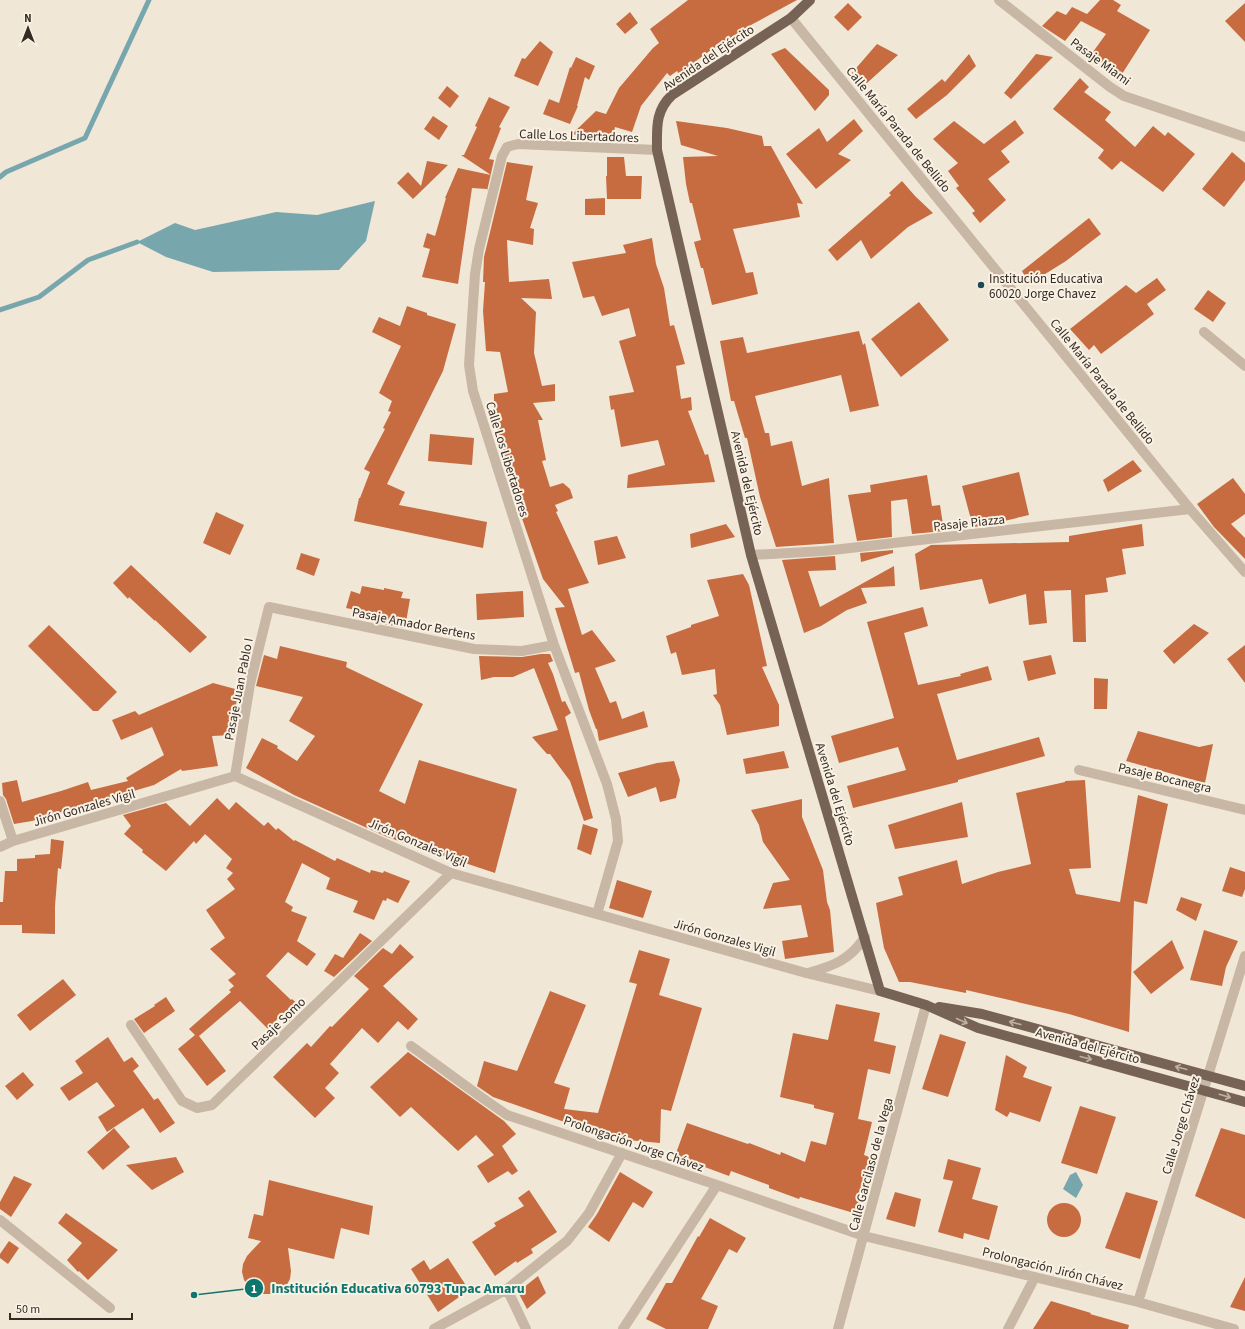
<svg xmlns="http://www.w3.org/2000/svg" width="1245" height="1329" font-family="'Source Sans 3',sans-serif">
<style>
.water{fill:#77a7ad}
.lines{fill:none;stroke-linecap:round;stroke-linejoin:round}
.stream{stroke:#77a7ad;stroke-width:5}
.building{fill:#c66c40}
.minor{stroke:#c8b7a4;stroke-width:10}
.major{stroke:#766356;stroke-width:10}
.oneway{stroke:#beb1a4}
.poi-dot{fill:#1b4c54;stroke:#f9f1e3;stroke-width:1.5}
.labels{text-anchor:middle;stroke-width:4;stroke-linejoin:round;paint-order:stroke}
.street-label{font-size:13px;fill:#342b25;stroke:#f9f1e3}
.poi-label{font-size:13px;fill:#342b25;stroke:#f9f1e3;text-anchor:start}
.leader{fill:none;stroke:#0f766e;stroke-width:1.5}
.callout-dot{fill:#0f766e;stroke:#f9f1e3;stroke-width:1.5}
.mark-label{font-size:12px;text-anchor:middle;font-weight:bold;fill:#fff}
.callout-label{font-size:14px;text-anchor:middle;font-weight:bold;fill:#0f766e;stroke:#f9f1e3;stroke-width:4;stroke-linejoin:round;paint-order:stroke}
</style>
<rect width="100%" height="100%" fill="#f1e7d7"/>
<!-- water -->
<path class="water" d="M375,201l-9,40 -27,29 -126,2 -47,-15 -29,-15 38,-19 20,7 81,-18 41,3z
M1076,1172l7,13 -7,13 -13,-9 7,-14z"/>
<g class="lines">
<!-- stream -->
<path class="stream" d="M0,177l6,-5 79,-34 64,-138
M0,310l39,-13 49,-37 49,-18"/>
</g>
<!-- building -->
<path class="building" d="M688,0h109l-46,25 -40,25 -22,16v1l-10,7 -2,-3 -7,5 -3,-3 -26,33 -9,26 -17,-5 -3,15 -11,-1 -29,-7 24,-23 10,3 13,-26 34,-40 6,-5 -9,-14z
M1100,0h13l8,5 -4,6 33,19 -28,44 -32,-18 16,-22 -25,-13 -16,20 -23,-15 15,-15 9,4 6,-8 15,7z
M848,3l14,14 -14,14 -14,-14z
M1245,3v39l-20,-21z
M630,12l8,11 -13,11 -9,-10z
M540,41l13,11 -15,34 -24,-10 8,-18 3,1z
M877,44l21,11 -31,28 -16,-9z
M785,48l44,42v5l-14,16 -44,-57z
M969,54l7,12 -29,29 -31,24 -9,-10 35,-30 3,3z
M1036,54l17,3 -42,42 -7,-6z
M576,57l19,9 -6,14 -4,-3 -8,29h1l-8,18 -27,-10 6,-15 10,4 11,-36 1,1z
M1080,78l9,9 -5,5 27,20 -6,8 30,27 18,-21 12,10 3,-4 27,22 -32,38 -42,-31 -9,9 -14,-12 6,-8 -51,-41z
M447,86l12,10 -9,12 -12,-10z
M489,97l21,10 -11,20 2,1 -12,31 5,1 -7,31v-2l-15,-1 -14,96 -36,-7 8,-28 -7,-2 4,-14 8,3 11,-38h-1l13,-30 33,7 -30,-20h3l13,-28 -2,-1z
M433,116l15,10 -9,14 -15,-11z
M854,119l9,12 -25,23 13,6 -35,29 -30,-35 33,-26 8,14z
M1015,120l9,13 -23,18 9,11 -22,17 18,21 -26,23 -8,-10 3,-2 -19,-23 3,-2 -11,-15 10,-8 -25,-24 21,-18 30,23z
M676,121l51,7 35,8 2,10h7l32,58 -6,-1 3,14 -67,12 13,44 7,-1 5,22 -46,11 -9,-37h-2l-7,-26 7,-2 -9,-37h-2l-4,-19 -3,-27 35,-1 -37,-11z
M1232,152l13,11v17l-21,27 -22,-18z
M607,157h17l2,19h16l-1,23h-34l-1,-23h1z
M427,161l21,4 -35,34 -16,-16 11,-11 13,14z
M507,162l26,4 -7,34 12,3 -8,25 4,1 -1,16 -26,-5 2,42 40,-3 3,20 -31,-1 15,14 -2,41 8,33 13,-2v17l-22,2 10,17h-5l8,40 -4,1 8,26 13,-4 7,6 3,9 -18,7 3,6 -2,1 33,71 -21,6 14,46 10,-5 24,31 -21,7 15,35 6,-2 6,18 22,-8 4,16 -49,14 -2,-12h-1l-7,-19 -10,-38 -4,1 -20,-65 10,-1 -22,-28 -26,-75 -10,-31 -10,-48 -3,1v-32l14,-2 -8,-40 -14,-1 -3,-40 2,-29h-2l1,-25z
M902,181l13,15 18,17 -25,14 -37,32 -10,-19 -24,21 -9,-11 63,-55 -2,-2z
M605,198v17h-20v-16z
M1089,218l12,16 -35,27 -37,23 -7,-13z
M652,238l4,26 8,24 6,38 4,-1 11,39 -9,2 5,33 10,-2 1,13 -4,1 17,44 3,-1 7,28 -88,6 1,-13 37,-10 -7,-25 -37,7 -7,-38 -3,1 -2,-14 25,-4 -15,-51 17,-5 -7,-28 -27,8 -8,-20 -11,2 -11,-36 54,-9 -3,-8z
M1157,278l9,12 -19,14 7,10 -53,40 -7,-9 -5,5 -19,-21 56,-44 10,8z
M1208,290l18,13 -13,19 -19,-13z
M919,302l30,38 -48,37 -30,-38z
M407,306l20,7v2l29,9 -13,47 -56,113 18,8 -6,13 88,17 -4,26 -129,-27 5,-23h1l10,-26 -6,-3 21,-40 -2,-1 8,-16 -3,-1 4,-10 -13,-8 22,-47 -29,-14 7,-15 21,9z
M859,331l4,14 2,-2 14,63 -29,6 -9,-37 -86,21 10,37h4l2,13 21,-5 10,45 27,-8 5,65 -58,4 -16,-50 -13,-59h-2l-11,-37h-3l-11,-60 23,-4 4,16z
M430,434l44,4 -2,27 -44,-4z
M1133,460l9,11 -34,21 -5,-12z
M1019,472l10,43 -46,11 -10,1 -11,-41z
M927,475l5,31 8,-1 4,26 -32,3 -5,-35 -16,2 1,36 -35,4 -9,-46 23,-3 -1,-7z
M1233,478l12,16v20l-14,10 14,14v21l-31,-32 -17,-23z
M216,512l28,13 -14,30 -27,-12z
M726,524l9,13 -44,11 -1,-14z
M1142,524l2,22 -22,3 4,25 -20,4 2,14 -23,3 1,47h-13l-2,-52 -27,1 3,32 -18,2 -3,-31 -37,10 -7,-25 -62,11 -5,-36 16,-9 138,-3v-6z
M617,536l9,22 -28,7 -4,-24z
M893,550v3l-32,9 -1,-9z
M301,553l19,6 -6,17 -18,-7z
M835,556l1,14 -28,1 12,36 74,-41 1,20 -34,2 6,15 -20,7 -26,16 -17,7 -22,-73z
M131,565l76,72 -17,16 -35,-33v1l-26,-24 -1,2 -15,-16z
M743,574l6,11 18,81 -5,1 17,38v21l-52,9 -7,-30 -7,-10 4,-1 -2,-25 -33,6 -6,-23 -5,2 -5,-18 25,-9v-2l28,-9 -12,-36z
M362,586l22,4v-2l19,4 -2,6 9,1 -5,29 -26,-5 1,-8 -34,-7 5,-17 9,3z
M523,591l1,26 -47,3 -1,-26z
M923,607l5,19 -24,7 14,52 43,-9 -1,-2 28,-8 4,14 -55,14 20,66 82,-23 6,19 -87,24v2l-105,26 -6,-22 59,-16 -8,-23 -59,16 -8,-27 63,-18 -27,-96z
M1194,624l15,9 -35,31 -11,-13z
M49,625l68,67 -19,19h-5l-65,-65z
M1245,645v38l-18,-24z
M280,646l67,16 -1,5 77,37 -44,87 26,13 14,-44 98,29 -22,84 -108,-36 -93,-42 -48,-27 16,-30 16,8 -1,2 20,13 18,-25 -26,-15 14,-24 -47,-11 8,-31 13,4z
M541,654h9l3,7 -5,2 5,11 9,28 3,-1 6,12 -6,4 28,101 -9,3 -14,-40 -20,-27h-3l-15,-17 26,-7 -24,-62 -21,9h-19l-13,3 -2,-24 43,1z
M1051,655l5,19 -28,7 -5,-20z
M1094,678l14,1 -1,30h-13z
M213,683l26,7 -7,34v11l-20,1 6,30 -36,5 -1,-2 -27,16 -122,36 -18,3 -8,-25 -3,-4 -1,-12 15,-3 5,22 39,-11 27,-9 3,8 37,-9 -2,-3 38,-23 -12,-28 -31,13 -9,-20 23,-9 4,4z
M1138,731l61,16 14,-3 -8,39 -79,-22z
M784,751l5,17 -43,6 -3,-15z
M674,761l6,19 -4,18 -16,4 -4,-15 -28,10 -10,-24 39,-10z
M1085,780l6,88 -22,1 7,25 44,8 18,-107 30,9 -21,100 -13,-3 -5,131 -60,-18 -103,-24v3l-56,-11h-11l-15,-34 -8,-45 27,-8 -5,-18 59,-17 5,24 36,-12 33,-8 -15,-71 49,-11v-1z
M217,798l12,12 7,-8 28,24 4,-4 8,8 2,-2 16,13 1,-1 40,21 2,-3 33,15 1,-3 12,3 1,-2 26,10 -12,22 -11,-5 -1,3 -3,-1 -9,20 -21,-8 5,-11 -32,-12 4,-11 -28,-15 -17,39 8,5 -2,4 16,6 -10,24 19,13 -9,12 -19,-14 -22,24 25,24 1,-1 10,9 -14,14 -7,-7 -13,14 -28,-28 -41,35 27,35 -19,15 -29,-37 17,-14 -6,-6 42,-37 -2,-2 5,-4 -6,-6 8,-6 -26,-25 15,-11 -19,-28 29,-21 -8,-10 6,-6 -7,-5 6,-9 -27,-25 -9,10 -2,-3 -28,30 -24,-19 1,-2 -19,-16 7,-8 -8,-11 43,-12 24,23z
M802,799v18l21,53 4,32 3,8 4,42 -49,7 -3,-18 26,-4 -7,-32 -38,4 10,-26 17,-3 -27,-38 -4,-17 -8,-15z
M962,802l6,35 -73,12 -7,-24z
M583,824l15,5 -7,26 -14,-6z
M51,839l13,2 -3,28 -3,-1 -3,38v28l-33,-1v-8h-22v-23h3l2,-31h12v-12l18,-1v-3l15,-1z
M1230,867l15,5v17l-3,8 -20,-6z
M617,880l35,11 -9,27 -34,-10z
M1181,897l21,7 -6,17 -20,-11z
M1204,930l34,11 -12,26 -4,19 -32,-6z
M360,933l12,8 -38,36 -10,-6 11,-17 8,4z
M1172,940l12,28 -33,26 -18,-22z
M400,944l14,13 -31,29 35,33 -10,11 -10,-9 -20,22 -16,-15 -32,36 9,9 -14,15 10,10 -20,20 -42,-41 34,-34 4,4 19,-21 2,1 37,-38 -15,-13 29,-28 9,6z
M639,950l31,9 -11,36 43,13 -31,103 -10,-2 -1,34 -32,-3 -52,-14 -83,-29 -16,-11 7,-25 33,10 33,-80 36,14 -32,78 16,5 -6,21 34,4 39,-129 -8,-2z
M63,979l13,16 -46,36 -13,-16z
M166,997l9,14 -31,22 -10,-14 21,-13 -1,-1z
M836,1004l44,9 -6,28 22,5 -6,28 -22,-5 -10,50 14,3 -8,33 10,4 -17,55 -57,-17 -1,2 -30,-11v-3l-38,-14 -2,5 -54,-20 12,-33 61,21 1,-1 31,12 1,-3 24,10 6,-21 15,4 8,-32 -20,-5v-3l-34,-8 13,-64 35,7z
M940,1034l26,8 -18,55 -26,-8z
M108,1037l16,25 8,-5 7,9 -6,5 21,29 4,-2 17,25 -15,10 -17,-25 -36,24 -9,-15 17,-11 -18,-24 -28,19 -9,-13 23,-15 -8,-12z
M408,1052l96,69 12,13 -14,12 16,25 -6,4 -4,-4 -20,12 -11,-17 17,-11 -18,-20 -18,16 -47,-44 -11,10 -30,-30z
M1006,1055l21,12 -4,10 29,10 -12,35 -30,-10 -3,5 -12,-7z
M23,1072l11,13 -17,15 -12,-14z
M1080,1106l36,11 -19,57 -36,-11z
M114,1128l16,19 -27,23 -16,-18z
M1221,1128l24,7v84l-50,-23z
M176,1157l8,15 -32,18 -26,-25z
M948,1159l33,9 -9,31 26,7 -9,34 -25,-7 -1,6 -25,-7 15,-51 -10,-2z
M620,1172l33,20 -10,16 -10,-6 -24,40 -21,-15 9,-13z
M14,1176l18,8 -21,33 -11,-8v-7z
M269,1180l104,26 -4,29 -28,-7 -7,31 -46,-11 3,23 -1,8 -4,7 -7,5 -7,3h-9l-8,-2 -6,-5 -5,-7 -2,-8 1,-8 4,-8 14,-15 -13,-3 6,-24 9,2z
M529,1190l28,42 -26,17 2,4 -16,10 -1,-2 -21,15 -23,-34 24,-16 -2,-3 30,-17 -6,-8z
M895,1192l26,7 -6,28 -29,-8z
M1126,1192l32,9 -18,58 -35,-11z
M1047 1220a17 17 0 1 1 34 0a17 17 0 1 1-34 0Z
M66,1213l52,37 -30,30 -9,-9 -1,1 -11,-12 15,-17 -24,-20z
M710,1218l36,20 -9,15 -8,-4 -28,50 17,7 -10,23h-42l-20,-10 20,-36h6l26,-47 1,1z
M9,1241l10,7 -11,16 -8,-6v-4z
M448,1258l21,32 -31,22 -27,-43 13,-9 6,10z
M538,1276l8,17 -19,16 -9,-17z
M1245,1277v34l-15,-4z
M1051,1301l40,12 -1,1 39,11 -1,4h-95z"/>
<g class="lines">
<!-- minor -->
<path class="minor" d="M999,0l111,87 14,9 121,41
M791,18l399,491 55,63
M1204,332l41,34
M751,555l73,-4 366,-42
M1079,770l166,40
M235,776l15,-92 19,-77 205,42 48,2 32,-6
M0,801l13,40
M0,847l13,-6 222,-65 216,97 355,100 74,18
M597,914l21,-73 -2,-22 -9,-35 -53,-139 -81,-254 -4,-26 6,-91 4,-25 23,-93 5,-9 11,-3 139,6
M808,973c25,-7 42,-13 57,-36
M131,1025l51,76 15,7 15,-3 239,-232
M411,1046l70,51 26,18 210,70 147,51 274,66 96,27
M0,1220l110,88
M507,1289l19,40
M1138,1302l107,-346
M434,1329l73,-40 60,-48 22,-28 33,-60
M623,1329l94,-144
M838,1329l88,-324
M1008,1329l27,-52"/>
<!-- major -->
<path class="major" d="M810,0l-19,18 -119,77c-17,16 -15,33 -15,55l94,405 129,436 46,14 52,23 267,74
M939,1007l43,7 263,72"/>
</g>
<!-- one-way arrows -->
<defs><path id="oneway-shaft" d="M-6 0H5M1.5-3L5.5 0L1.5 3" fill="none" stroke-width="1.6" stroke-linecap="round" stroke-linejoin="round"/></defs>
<g class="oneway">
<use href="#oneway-shaft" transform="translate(962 1021) rotate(24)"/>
<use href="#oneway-shaft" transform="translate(1015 1023) rotate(-165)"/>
<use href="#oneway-shaft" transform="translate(1086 1058) rotate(15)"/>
<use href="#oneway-shaft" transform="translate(1181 1068) rotate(-165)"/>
<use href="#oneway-shaft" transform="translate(1225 1096) rotate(16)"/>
</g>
<!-- markers -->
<circle class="poi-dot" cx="981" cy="285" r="4"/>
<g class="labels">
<!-- street labels -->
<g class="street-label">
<text transform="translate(708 57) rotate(-34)" y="5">Avenida del Ejército</text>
<text transform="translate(1101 61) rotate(36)" y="5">Pasaje Miami</text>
<text transform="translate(899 129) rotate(51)" y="5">Calle María Parada de Bellido</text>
<text transform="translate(579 135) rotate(2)" y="5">Calle Los Libertadores</text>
<text transform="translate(1103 381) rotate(51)" y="5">Calle María Parada de Bellido</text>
<text transform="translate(508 459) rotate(73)" y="5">Calle Los Libertadores</text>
<text transform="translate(748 483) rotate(77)" y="5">Avenida del Ejército</text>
<text transform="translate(969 522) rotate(-6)" y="5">Pasaje Piazza</text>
<text transform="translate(414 623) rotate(11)" y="5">Pasaje Amador Bertens</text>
<text transform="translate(238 689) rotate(-79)" y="5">Pasaje Juan Pablo I</text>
<text transform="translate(1165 777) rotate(13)" y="5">Pasaje Bocanegra</text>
<text transform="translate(836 794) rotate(73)" y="5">Avenida del Ejército</text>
<text transform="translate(84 807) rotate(-16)" y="5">Jirón Gonzales Vigil</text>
<text transform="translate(418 842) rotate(23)" y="5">Jirón Gonzales Vigil</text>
<text transform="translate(725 937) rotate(16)" y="5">Jirón Gonzales Vigil</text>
<text transform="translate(278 1023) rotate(-44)" y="5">Pasaje Somo</text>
<text transform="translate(1088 1045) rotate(15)" y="5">Avenida del Ejército</text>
<text transform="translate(1180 1125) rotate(-73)" y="5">Calle Jorge Chávez</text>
<text transform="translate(634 1143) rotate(19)" y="5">Prolongación Jorge Chávez</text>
<text transform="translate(870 1164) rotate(-75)" y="5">Calle Garcilaso de la Vega</text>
<text transform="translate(1053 1268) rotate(14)" y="5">Prolongación Jirón Chávez</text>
</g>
<!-- poi labels -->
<g class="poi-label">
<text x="989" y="283">Institución Educativa<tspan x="989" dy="15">60020 Jorge Chavez</tspan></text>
</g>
</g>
<!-- callouts -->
<path class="leader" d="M194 1295L254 1288"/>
<g class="callout-dot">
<circle cx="194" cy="1295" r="4"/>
<circle cx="254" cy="1288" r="10"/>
</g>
<g class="mark-label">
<text x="254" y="1293">1</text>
</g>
<g class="callout-label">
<text x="398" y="1293">Institución Educativa 60793 Tupac Amaru</text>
</g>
<!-- north arrow -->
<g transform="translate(28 28)" stroke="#f9f1e3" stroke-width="3" paint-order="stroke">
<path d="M0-3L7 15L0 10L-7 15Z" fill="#342b25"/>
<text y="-6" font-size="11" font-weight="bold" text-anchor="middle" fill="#342b25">N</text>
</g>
<!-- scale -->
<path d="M10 1313v6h122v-6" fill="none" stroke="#342b25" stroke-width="2"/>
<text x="16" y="1313" font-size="12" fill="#342b25" stroke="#f9f1e3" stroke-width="3" paint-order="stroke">50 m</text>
</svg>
